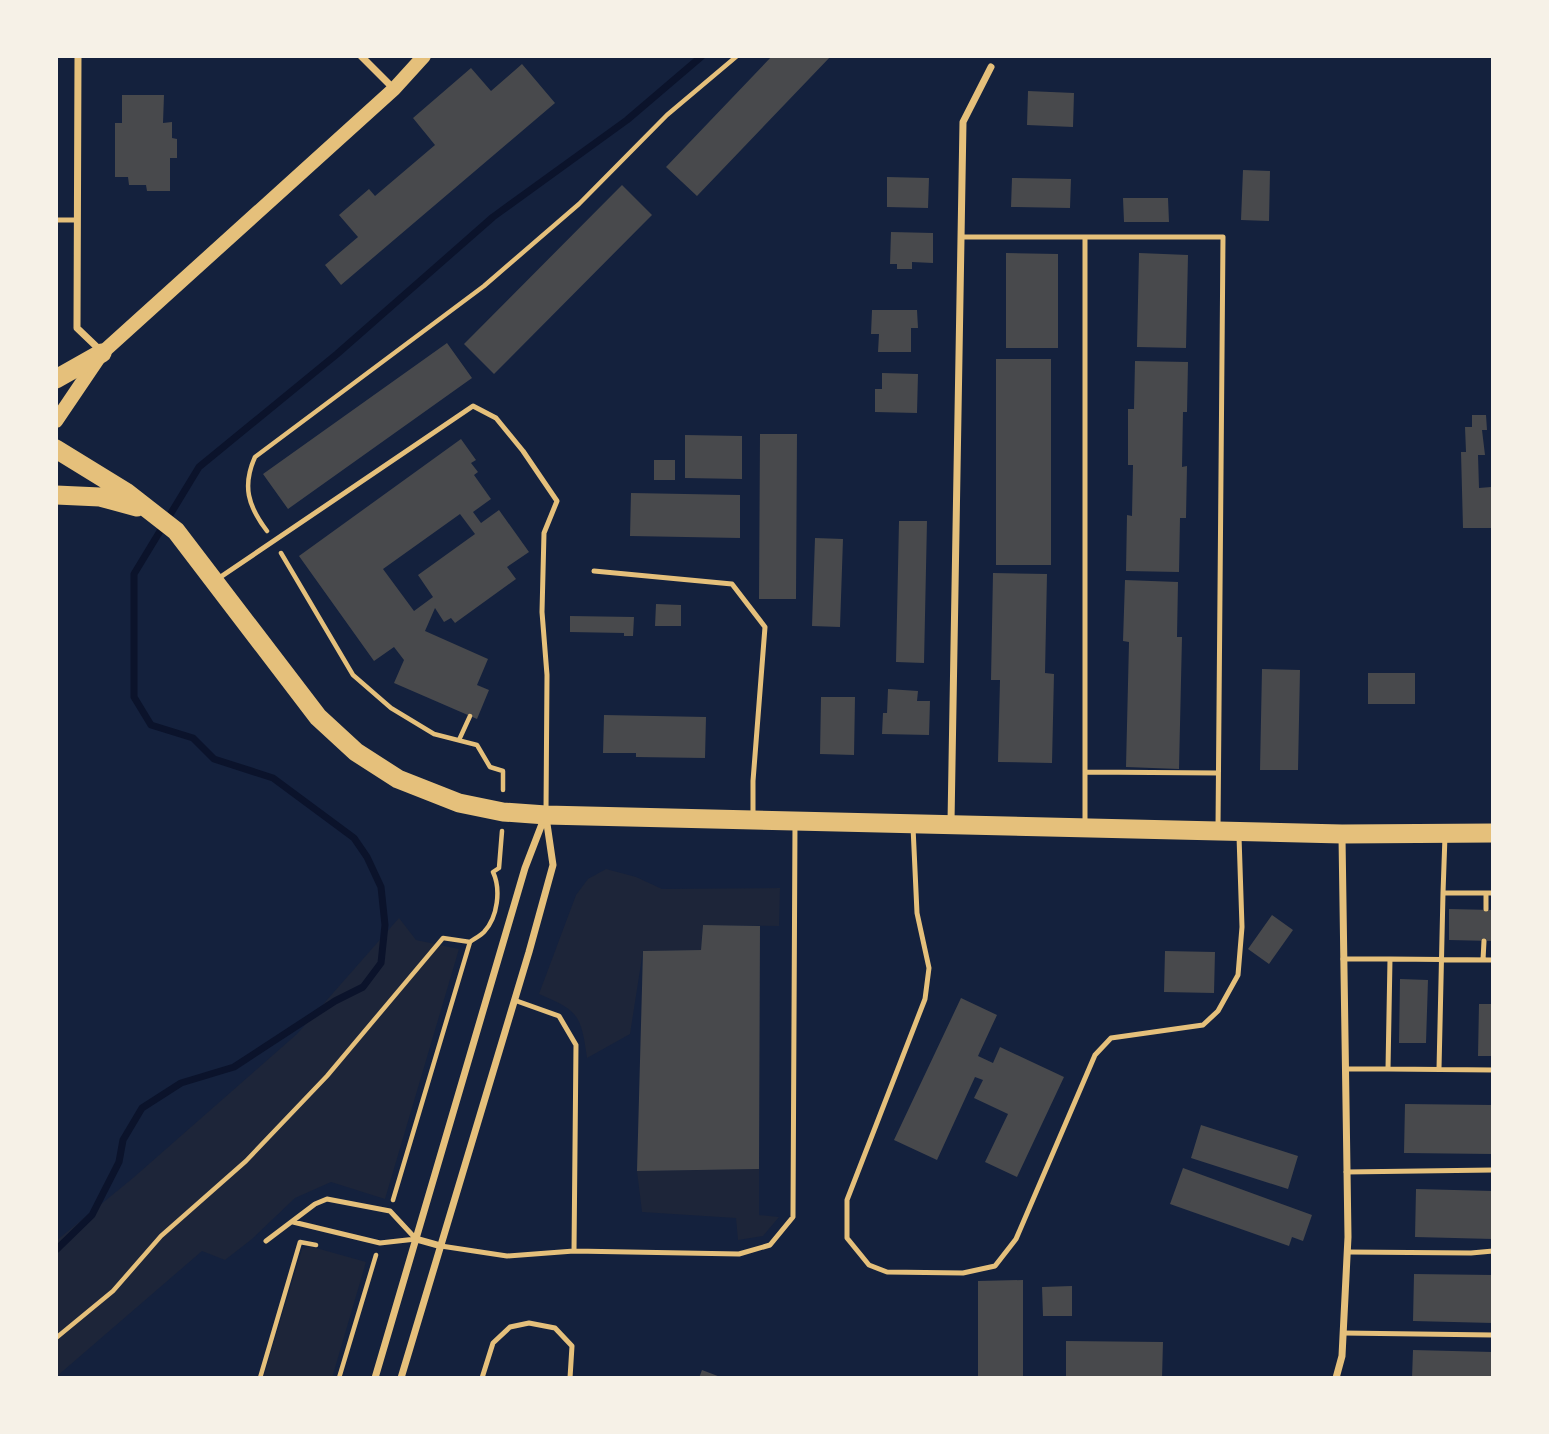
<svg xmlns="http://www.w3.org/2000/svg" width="1549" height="1434" font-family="'Open Sans',sans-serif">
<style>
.green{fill:#1d2539}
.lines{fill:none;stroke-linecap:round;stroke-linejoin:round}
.stream{stroke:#0b132b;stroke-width:7}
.building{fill:#48494c;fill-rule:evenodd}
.path{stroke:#e5c07b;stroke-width:4.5}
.service{stroke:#e5c07b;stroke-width:5}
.minor{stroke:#e5c07b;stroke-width:7}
.secondary{stroke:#e5c07b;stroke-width:14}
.trunk{stroke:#e5c07b;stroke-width:19}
</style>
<rect width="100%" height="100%" fill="#14213d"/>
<!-- green -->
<path class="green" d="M606,869l30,8 26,12 118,-1 -1,38 -76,-1 -2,25 -58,1 -13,83 -43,24c-6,-43 -8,-47 -48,-64l37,-99 12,-16z
M399,918l17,22 43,9 -74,250 -54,-17 -36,16 -43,41 -27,21 -23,-9 -146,126v-136l77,-63 164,-144z
M759,1169v46l20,2 -16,19 -25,4 -2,-22 -94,-6 -5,-41z
M309,1246l57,16 -34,116h-69l39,-129z"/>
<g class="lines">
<!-- stream -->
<path class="stream" d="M56,1250l36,-35 27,-53 4,-22 19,-32 39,-25 53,-16 101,-66 28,-14 18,-24 4,-38 -4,-38 -14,-30 -13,-19 -81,-60 -59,-19 -21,-21 -42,-13 -17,-28v-123l65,-107 138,-113 156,-137 134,-97 75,-64"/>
</g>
<!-- building -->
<path class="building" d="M772,56h59l-134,140 -31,-29z
M522,64l33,39 -214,182 -16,-20 33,-28 -19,-22 30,-26 6,7 60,-51 -22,-27 58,-50 20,23z
M1028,91l46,2 -1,34 -46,-2z
M122,95h42l-1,28 9,-1v16l5,1v19h-7v33h-23l-1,-6h-17l-1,-8h-13v-54h7z
M1243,170l27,1 -1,50 -28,-1z
M887,177l42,1 -1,30 -41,-1z
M1012,178l59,1 -1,29 -59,-1z
M622,185l30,30 -158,159 -30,-30z
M1123,198h45l1,24h-45z
M891,232l42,1v30l-21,-1v7h-15v-5h-7z
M1006,253l52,1v94h-52z
M1139,253l49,2 -2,93 -49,-1z
M872,310h45l1,18h-7v24h-33l1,-18h-8z
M447,343l25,35 -184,131 -25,-35z
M996,359h55v206h-55z
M1135,361l53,1 -1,50h-4l-1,55 5,-1 -1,52h-6l-1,54 -53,-1 1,-56 5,1 1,-51h-5v-56h6z
M882,373l36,1 -1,39 -42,-1v-23h7z
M1472,415h14l1,15h-5l3,25h-7l1,33 12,-1v41h-28l-2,-76h5l-1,-25h7z
M760,434h37l-1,165h-37z
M685,435l57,1v43l-57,-1z
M461,439l15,21 -5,3 7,9 -4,3 17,24 -18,13 8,11 18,-13 30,42 -22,15 9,12 -61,44 -4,-5 -7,4 -9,-14 -10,23 63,28 -11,26 12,5 -12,29 -83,-36 10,-23 -10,-13 -20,14 -75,-105zM460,514l15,20 -57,41 15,22 -19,14 -31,-42z
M654,460h21v20h-21z
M631,493l109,2v43l-110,-2z
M899,521h28l-3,142 -28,-1z
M815,538l28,1 -3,88 -28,-1z
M993,573l54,1 -2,99 9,1 -2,89 -54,-1 2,-82h-9z
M1125,580l53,2 -1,55h5l-3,132 -53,-2 3,-125 -6,-1z
M656,604l25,1v21h-26z
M570,616l64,1 -1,19h-9v-3l-54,-1z
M1262,669l38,1 -2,100h-38z
M1368,673h47v31h-47z
M888,689l30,2 -1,10h13l-1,34 -47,-1 1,-21h4z
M821,697h34l-1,58 -34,-1z
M604,715l102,2 -1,41 -69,-1v-4h-33z
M1449,909l44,1v31l-44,-1z
M1272,915l21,15 -24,34 -21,-15z
M703,925l57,1 -1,243 -122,2 6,-220 58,-1z
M1165,951l50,1 -1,41 -50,-1z
M1400,979l28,1 -2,63h-27z
M961,998l36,17 -19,41 15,7 7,-16 64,30 -47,100 -32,-15 23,-48 -34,-16 9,-18 -8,-3 -38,83 -43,-20z
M1479,1004h14v52h-15z
M1405,1104l88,1v49l-89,-1z
M1201,1125l97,31 -10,33 -97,-31z
M1183,1168l129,47 -9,26 -11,-4 -3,9 -119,-42z
M1416,1189l77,2v48l-78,-2z
M1414,1274l79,1v48l-80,-2z
M1023,1280v98h-45v-97z
M1072,1286v30h-29l-1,-29z
M1066,1341l97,1 -1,36h-96z
M1413,1350l80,2v26h-81z
M702,1370l21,8h-24z"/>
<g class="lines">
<!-- path -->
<path class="path" d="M267,531c-19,-25 -25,-45 -12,-74l229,-171 95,-82 88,-89 70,-59
M281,553l72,122 38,33 43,26 43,11 13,22 13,4v19
M459,740l11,-24
M393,1200l77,-258
M56,1338l57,-47 48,-55 85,-75 81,-85 116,-138 27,4c4,-3 10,-6 14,-10 14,-15 17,-43 9,-60l6,-4 3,-37
M260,1378l40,-136 16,3
M339,1378l37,-123"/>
<!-- service -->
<path class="service" d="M56,220h21
M961,237h262l-5,591
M594,571l138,13 33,43 -12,154v36
M219,578l254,-172 23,12 27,33 34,50 -13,32 -2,79 5,63 -1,137
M1085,772l133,1
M1085,825v-587
M913,827l4,86 12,55 -4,31 -78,201v38l22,27 18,7 76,1 32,-7 21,-27 79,-184 16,-17 92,-13 15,-14 20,-36 4,-48 -3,-91
M1443,893l2,-57
M1486,909v-16
M1343,959h47l-2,110h-43
M1390,959l103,1
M1483,960l1,-19
M514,1000l45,16 17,29 -2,206 165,3 31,-9 23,-28 2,-393
M1388,1069l105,1
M1439,1069l4,-176h50
M1346,1172l147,-2
M293,1222l87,21 36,-4
M266,1241l49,-37 12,-5 63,12 26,28
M441,1246l66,10 67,-5
M1348,1252l123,1 22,-2
M1343,1333l150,2
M482,1378l11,-35 17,-16 19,-4 26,5 17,18 -2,32"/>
<!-- minor -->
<path class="minor" d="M78,56l-1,272 23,22
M361,56l33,33
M951,822l12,-700 28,-55
M416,1239l25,7
M375,1378l150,-510 20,-52
M401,1378l128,-426 24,-87 -7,-48
M1336,1378l6,-22 6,-119 -6,-400"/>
<!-- secondary -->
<path class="secondary" d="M56,421l46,-68 292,-264 30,-33"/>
<!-- trunk -->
<path class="trunk" d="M56,379l46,-26
M56,449l70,43 50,39 142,186 38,35 42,27 61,24 44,9 43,3 796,19 151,-1
M56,495l44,2 37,10"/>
</g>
<!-- border -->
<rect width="1549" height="1434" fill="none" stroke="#f6f1e7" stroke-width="116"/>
</svg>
